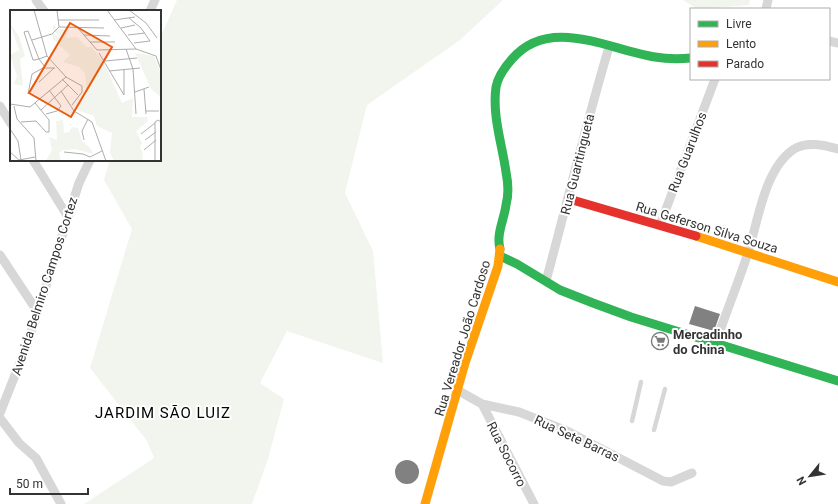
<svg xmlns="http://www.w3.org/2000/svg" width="838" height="504" font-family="Roboto,sans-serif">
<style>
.green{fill:#f1f5ed}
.building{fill:#818181}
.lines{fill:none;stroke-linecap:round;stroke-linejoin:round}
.lane{stroke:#d7d7d7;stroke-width:4.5}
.street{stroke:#d7d7d7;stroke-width:9}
.fast{stroke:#30b455;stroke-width:9}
.slow{stroke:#ff9f0a;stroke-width:9}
.jam{stroke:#e5322d;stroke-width:9}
.labels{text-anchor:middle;stroke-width:4;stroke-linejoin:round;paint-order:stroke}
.street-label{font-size:13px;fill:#333;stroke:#fff}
.poi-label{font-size:13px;font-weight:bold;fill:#333;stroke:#fff;text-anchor:start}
.quarter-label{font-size:15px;letter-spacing:1px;fill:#000;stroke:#fff}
.inset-road{fill:none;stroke:#adadad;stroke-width:1}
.view{fill:#e8590c;fill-opacity:0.15;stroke:#e8590c;stroke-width:2}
.inset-edge{fill:none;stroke:#333;stroke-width:2}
</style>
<rect width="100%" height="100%" fill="#fff"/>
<!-- green -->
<path class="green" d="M177,0h326l-43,40 -93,65 -22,88 28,58 10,112 -96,-32 -27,52 24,16 -16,60 -16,45h-168l70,-46 -7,-17 -57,-73 42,-139 -28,-49 6,-20h50v-122z
M683,0h67l-1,5 -52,4z"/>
<!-- building -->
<path class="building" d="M695,306l25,8 -6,17 -25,-7z
M395 472a12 12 0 1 1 24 0a12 12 0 1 1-24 0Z"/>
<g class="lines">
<!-- lane -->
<path class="lane" d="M632,421l9,-39
M654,430l11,-41"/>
<!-- street -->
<path class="street" d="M36,0l8,11
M766,9l2,-9
M150,11l5,-11
M829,41l9,2
M0,106l11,18
M33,160l35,57
M660,225l55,-146
M0,255l37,56
M546,281c21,-78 40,-157 63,-234
M716,342c10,-29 22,-59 32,-89 10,-31 16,-84 46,-104 13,-8 30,-4 44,0
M459,391l23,13 37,8 48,19 96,50 8,1 21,-9
M482,404l52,100
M0,413l27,-68 52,-162 11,-23
M0,418l19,25 17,15 25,46"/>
<!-- fast -->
<path class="fast" d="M500,249c-4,-15 4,-29 6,-44 3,-11 2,-23 0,-33 -4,-28 -14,-57 -10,-85 2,-11 9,-20 16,-28 38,-44 97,-9 143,-2 12,2 24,2 36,1
M500,256l17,8 43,26 33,13 38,14 207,64"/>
<!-- slow -->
<path class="slow" d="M696,236l142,46
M425,504l40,-141 33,-97 2,-17"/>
<!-- jam -->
<path class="jam" d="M569,199l127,37"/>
</g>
<!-- icons -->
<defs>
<g id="supermarket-ring" transform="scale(0.9)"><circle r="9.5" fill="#fff" stroke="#7a7a7a" stroke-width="1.5"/><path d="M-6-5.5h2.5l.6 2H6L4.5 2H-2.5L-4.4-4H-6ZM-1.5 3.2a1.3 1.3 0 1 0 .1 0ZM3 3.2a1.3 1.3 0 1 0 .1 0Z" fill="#7a7a7a"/></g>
</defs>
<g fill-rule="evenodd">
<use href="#supermarket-ring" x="660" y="341"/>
</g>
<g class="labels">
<!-- street labels -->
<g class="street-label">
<text transform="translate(687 152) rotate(-69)" y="5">Rua Guarulhos</text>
<text transform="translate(577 164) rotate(-76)" y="5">Rua Guaritingueta</text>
<text transform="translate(707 227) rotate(17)" y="5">Rua Geferson Silva Souza</text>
<text transform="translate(44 286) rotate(-72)" y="5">Avenida Belmiro Campos Cortez</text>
<text transform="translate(462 338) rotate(-73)" y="5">Rua Vereador João Cardoso</text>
<text transform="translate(577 438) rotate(25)" y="5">Rua Sete Barras</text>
<text transform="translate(507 454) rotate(63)" y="5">Rua Socorro</text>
</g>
<!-- poi labels -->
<g class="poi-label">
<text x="673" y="339">Mercadinho<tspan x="673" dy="15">do China</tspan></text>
</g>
<!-- quarter labels -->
<g class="quarter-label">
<text x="163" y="418">JARDIM SÃO LUIZ</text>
</g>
</g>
<!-- overview -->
<g transform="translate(10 10)">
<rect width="151" height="151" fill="#fff"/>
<path d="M0,14l9,12 6,20 -5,3 3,27 -9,-2 3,-8 -7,-21 9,-5zM43,14l4,5h9v9l11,-1 9,10h6l12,16 18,40 11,-5 -1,19h15l1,4 -12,10 6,12 -2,4 3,7 -1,7h-28l-4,-9 2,-19 -15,-7 -3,-10 -19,-7 12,-14 -2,-22 -6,-6 -16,-5 7,-7 -17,-16 -1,-7 9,6 -8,-8zM125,43l19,3 7,18v23l-10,-8zM53,110l1,13 5,-1 3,-5 6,1 4,13 9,8 2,5 -18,-5 -12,1 -4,3 2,8h-15l6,-11 -3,-13 8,3 -1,-19z" fill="#f1f5ed"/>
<path class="inset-road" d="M24,0l13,46 19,21 16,9v6l-10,13M47,0l2,17 45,1M97,0l29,39 20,7 5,14M119,0l17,13 11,15M119,8l12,10 9,13 -16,2M48,10h41M104,10l21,-3M67,17l20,23 39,-1M111,18l14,-3M74,25l26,1M118,25l17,-2M22,30l20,-6 7,-7M80,32h25M116,39l7,20 3,45M89,43l25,42M95,51l32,-3M35,57l-6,-8 -11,-28 -4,1 9,28h2l3,-1h1l8,-3M99,61l31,-3M52,69l16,16M29,72l15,-14M134,79l2,25M51,81l13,20 18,11 14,39M125,82l14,-5M18,84l4,-20 11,-6h12M114,85v-26M0,94l20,3 36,-30M4,96l3,13 17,19 2,23M31,100l27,-25M136,101h13M36,104l11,-3 4,-5 -12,-16M11,112l15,-1 10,11h3v-12l-14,-17M0,119l8,12 3,19M131,124l14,-11M74,130l-2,-9 6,-12M135,130l11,-8M134,140l12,-10M0,142l9,8 16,-3M54,142l19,2 7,3 12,-6M145,151v-39l3,-2 3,2"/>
<path class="view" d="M60,13l42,24 -41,70 -42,-24z"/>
<rect width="151" height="151" class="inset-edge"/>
</g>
<!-- legend -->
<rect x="690" y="8" width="140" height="72" fill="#ffffff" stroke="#adadad"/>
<rect x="698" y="21" width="20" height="6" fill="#30b455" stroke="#adadad"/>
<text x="726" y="28" font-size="12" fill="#333333">Livre</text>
<rect x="698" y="41" width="20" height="6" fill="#ff9f0a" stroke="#adadad"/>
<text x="726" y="48" font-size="12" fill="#333333">Lento</text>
<rect x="698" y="61" width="20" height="6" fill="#e5322d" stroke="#adadad"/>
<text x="726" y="68" font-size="12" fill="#333333">Parado</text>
<!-- north arrow -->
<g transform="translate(810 476) rotate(240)" stroke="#ffffff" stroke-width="3" paint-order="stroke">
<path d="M0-3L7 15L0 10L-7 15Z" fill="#333333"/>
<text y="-6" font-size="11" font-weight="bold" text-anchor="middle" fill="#333333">N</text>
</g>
<!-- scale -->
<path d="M10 488v6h78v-6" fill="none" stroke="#333333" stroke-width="2"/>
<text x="16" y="488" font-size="12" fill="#333333" stroke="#ffffff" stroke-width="3" paint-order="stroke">50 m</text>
</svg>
